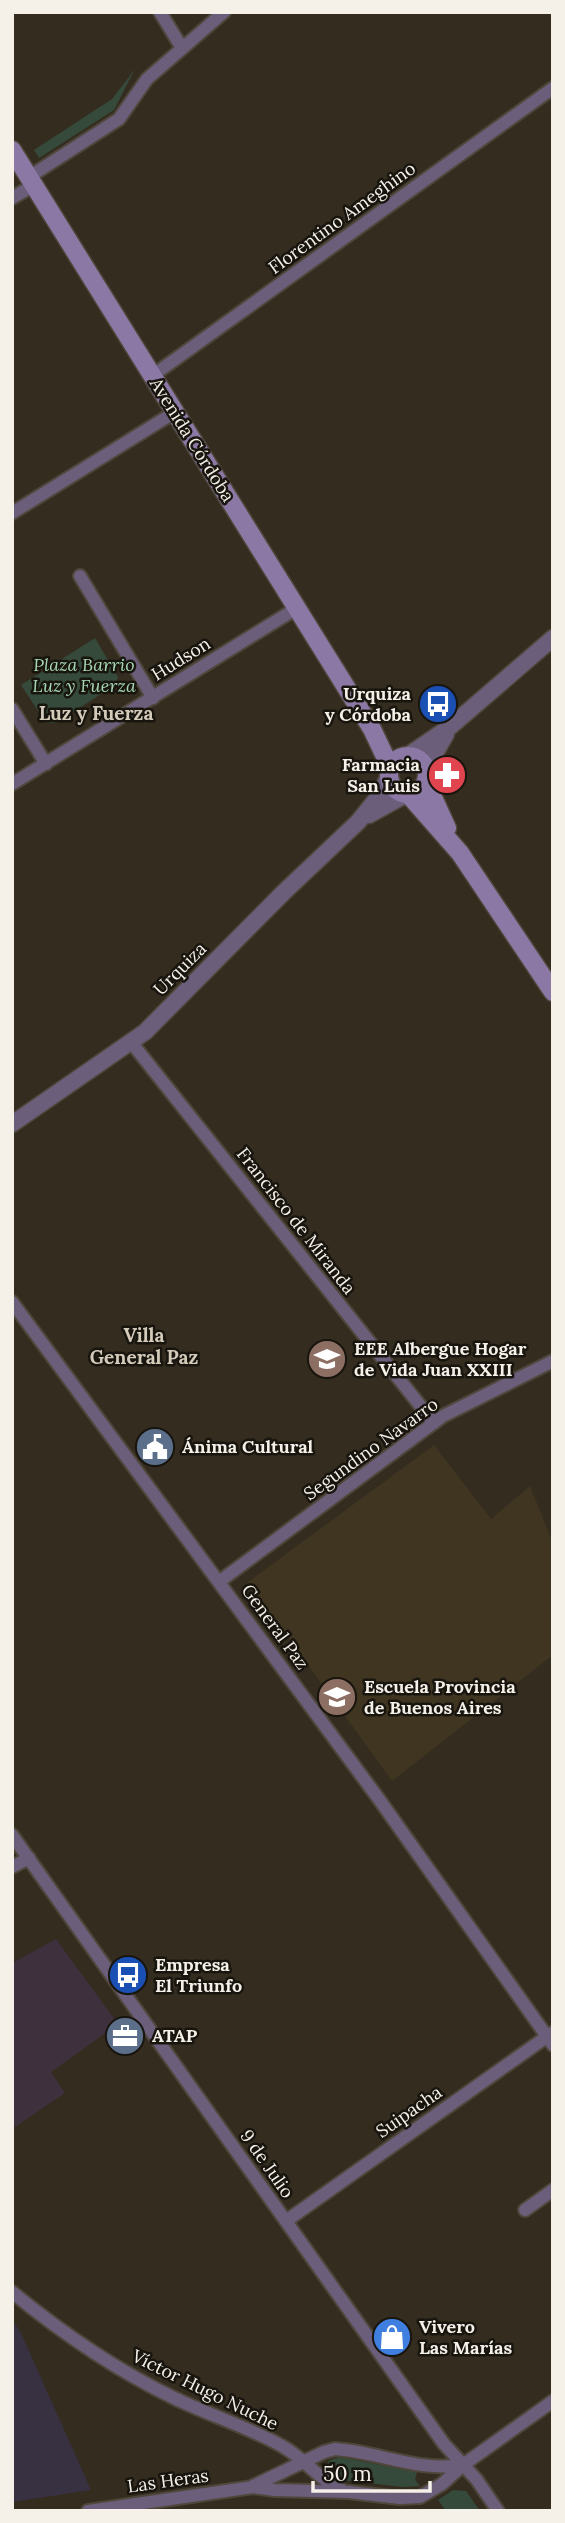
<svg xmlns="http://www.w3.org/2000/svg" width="565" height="2523" font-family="Lora,serif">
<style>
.commercial{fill:#383142}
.industrial{fill:#3e303d}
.built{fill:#3f3521}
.green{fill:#354a3a}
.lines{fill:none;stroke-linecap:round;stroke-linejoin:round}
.minor-casing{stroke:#4f473b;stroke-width:16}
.tertiary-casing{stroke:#4f473b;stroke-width:19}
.secondary-casing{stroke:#4f473b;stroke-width:21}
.minor{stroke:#6a5e7a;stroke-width:12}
.tertiary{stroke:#6a5e7a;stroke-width:16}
.secondary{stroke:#8c78a5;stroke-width:18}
.labels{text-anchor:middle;stroke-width:5;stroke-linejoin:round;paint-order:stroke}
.street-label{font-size:18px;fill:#f5f0e8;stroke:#18150f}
.park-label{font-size:18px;font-style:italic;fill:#a6d7b2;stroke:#18150f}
.poi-label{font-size:18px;font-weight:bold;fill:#f5f0e8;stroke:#18150f;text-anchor:start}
.neighbourhood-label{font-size:19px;font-weight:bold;fill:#d4cbbb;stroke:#18150f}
</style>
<rect width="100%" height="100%" fill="#342c1f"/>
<!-- commercial -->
<path class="commercial" d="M12,2320l8,11 71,159 -79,12z"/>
<!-- industrial -->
<path class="industrial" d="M56,1939l62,85 -67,48 14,21 -53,36v-166z"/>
<!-- built -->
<path class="built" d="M434,1445l57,74 39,-33 23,57v112l-161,126 -144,-199z"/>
<!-- green -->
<path class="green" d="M135,69l-21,41 -75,48 -5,-8 78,-51z
M95,638l23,39 -3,8 -59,38h-10l-25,-38z
M340,2457l77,15 -2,8 5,6 -17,1 -62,-7 -9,-5 -6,-10 4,-5z
M453,2490l13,1 14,20h-34l-8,-11z"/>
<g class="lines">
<!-- minor casing -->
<g class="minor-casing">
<path id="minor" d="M160,12l22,36
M29,177l90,-58 28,-40 77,-67
M12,198l22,-13
M152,376l401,-288
M12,513l163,-101
M80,576l73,122
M12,709l34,55
M12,784l285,-176
M131,1042l303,381
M12,1302l369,500 172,243
M220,1581l223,-165 110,-55
M12,1835l432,609 33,36 21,31
M12,1867l17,-9
M525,2210l28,-20
M286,2221l266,-188
M12,2292c50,41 104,78 162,106 35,17 74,29 108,48 22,12 37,34 60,44
M253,2486l71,-34 11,-3c45,3 81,23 128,16
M88,2511l165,-24 22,3 74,2 51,6 20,-1 22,-13 21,-19 90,-64"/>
</g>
<!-- tertiary casing -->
<g class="tertiary-casing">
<path id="tertiary" d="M407,756l44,-30 102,-88
M426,769l20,-35
M369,815l36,-20
M12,1124l133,-92 139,-140 74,-70 21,-26 9,-18"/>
</g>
<!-- secondary casing -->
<g class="secondary-casing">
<path id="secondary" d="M12,150l360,579 18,38
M389 775a19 19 0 1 1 38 0a19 19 0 1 1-38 0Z
M426,782l21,46
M409,795l51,58 93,139"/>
</g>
<!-- minor -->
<use href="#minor" class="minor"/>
<!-- tertiary -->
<use href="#tertiary" class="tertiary"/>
<!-- secondary -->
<use href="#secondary" class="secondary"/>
</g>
<!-- icons -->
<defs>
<g id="bus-disc" transform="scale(2.0125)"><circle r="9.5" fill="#1a4fb4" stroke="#18150f"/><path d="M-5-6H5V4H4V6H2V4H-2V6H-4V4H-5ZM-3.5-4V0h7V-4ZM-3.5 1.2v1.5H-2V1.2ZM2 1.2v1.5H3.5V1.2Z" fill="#fff"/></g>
<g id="pharmacy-disc" transform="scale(2.0125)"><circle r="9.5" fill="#e0444e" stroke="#18150f"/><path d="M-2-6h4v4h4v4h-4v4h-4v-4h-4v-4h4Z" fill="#fff"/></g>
<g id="school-disc" transform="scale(2.0125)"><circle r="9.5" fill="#8d6e63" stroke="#18150f"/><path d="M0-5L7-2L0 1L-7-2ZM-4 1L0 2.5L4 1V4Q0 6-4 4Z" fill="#fff"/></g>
<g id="civic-disc" transform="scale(2.0125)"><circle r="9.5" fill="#5c6f8a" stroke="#18150f"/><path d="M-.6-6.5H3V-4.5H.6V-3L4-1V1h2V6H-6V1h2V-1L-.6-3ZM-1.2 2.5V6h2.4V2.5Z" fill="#fff"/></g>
<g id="office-disc" transform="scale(2.0125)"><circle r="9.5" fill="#5c6f8a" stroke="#18150f"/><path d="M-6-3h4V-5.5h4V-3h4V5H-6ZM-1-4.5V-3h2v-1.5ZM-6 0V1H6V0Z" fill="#fff"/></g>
<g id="shop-disc" transform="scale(2.0125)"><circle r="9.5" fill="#3f7fe0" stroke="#18150f"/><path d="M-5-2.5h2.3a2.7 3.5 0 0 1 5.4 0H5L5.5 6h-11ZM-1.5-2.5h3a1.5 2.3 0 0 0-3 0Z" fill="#fff"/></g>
</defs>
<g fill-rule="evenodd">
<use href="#bus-disc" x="438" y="704"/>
<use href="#pharmacy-disc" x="447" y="775"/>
<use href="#school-disc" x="327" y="1359"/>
<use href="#civic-disc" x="155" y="1447"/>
<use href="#school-disc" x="337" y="1697"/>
<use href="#bus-disc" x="128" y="1975"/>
<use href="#office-disc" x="125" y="2036"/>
<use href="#shop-disc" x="392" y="2337"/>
</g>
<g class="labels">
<!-- street labels -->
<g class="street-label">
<text transform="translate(342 218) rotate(-36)" y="6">Florentino Ameghino</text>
<text transform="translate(192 440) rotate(58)" y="6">Avenida Córdoba</text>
<text transform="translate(181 659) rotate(-32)" y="6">Hudson</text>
<text transform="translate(180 969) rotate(-45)" y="6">Urquiza</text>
<text transform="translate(296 1221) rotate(52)" y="6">Francisco de Miranda</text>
<text transform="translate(371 1449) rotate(-36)" y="6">Segundino Navarro</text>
<text transform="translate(275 1627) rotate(54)" y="6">General Paz</text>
<text transform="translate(409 2112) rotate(-35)" y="6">Suipacha</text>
<text transform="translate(267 2164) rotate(55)" y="6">9 de Julio</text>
<text transform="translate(205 2390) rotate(26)" y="6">Víctor Hugo Nuche</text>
<text transform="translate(168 2481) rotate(-8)" y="6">Las Heras</text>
</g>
<!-- park labels -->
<g class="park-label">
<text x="84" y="671">Plaza Barrio<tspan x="84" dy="21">Luz y Fuerza</tspan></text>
</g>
<!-- poi labels -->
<g class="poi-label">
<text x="411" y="700" text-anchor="end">Urquiza<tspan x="411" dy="21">y Córdoba</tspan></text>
<text x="420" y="771" text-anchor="end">Farmacia<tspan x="420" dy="21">San Luis</tspan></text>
<text x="354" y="1355">EEE Albergue Hogar<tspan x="354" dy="21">de Vida Juan XXIII</tspan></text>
<text x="182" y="1453">Ánima Cultural</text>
<text x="364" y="1693">Escuela Provincia<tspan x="364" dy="21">de Buenos Aires</tspan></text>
<text x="155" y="1971">Empresa<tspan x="155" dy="21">El Triunfo</tspan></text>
<text x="152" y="2042">ATAP</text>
<text x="419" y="2333">Vivero<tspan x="419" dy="21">Las Marías</tspan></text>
</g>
<!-- neighbourhood labels -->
<g class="neighbourhood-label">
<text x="96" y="720">Luz y Fuerza</text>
<text x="144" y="1342">Villa<tspan x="144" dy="22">General Paz</tspan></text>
</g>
</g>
<!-- border -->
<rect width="565" height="2523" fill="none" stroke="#f5f0e8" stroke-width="28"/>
<!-- scale -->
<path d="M313 2481v10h117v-10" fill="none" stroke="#f5f0e8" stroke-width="3.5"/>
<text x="323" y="2481" font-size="21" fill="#f5f0e8" stroke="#18150f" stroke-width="5" paint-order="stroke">50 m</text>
</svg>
